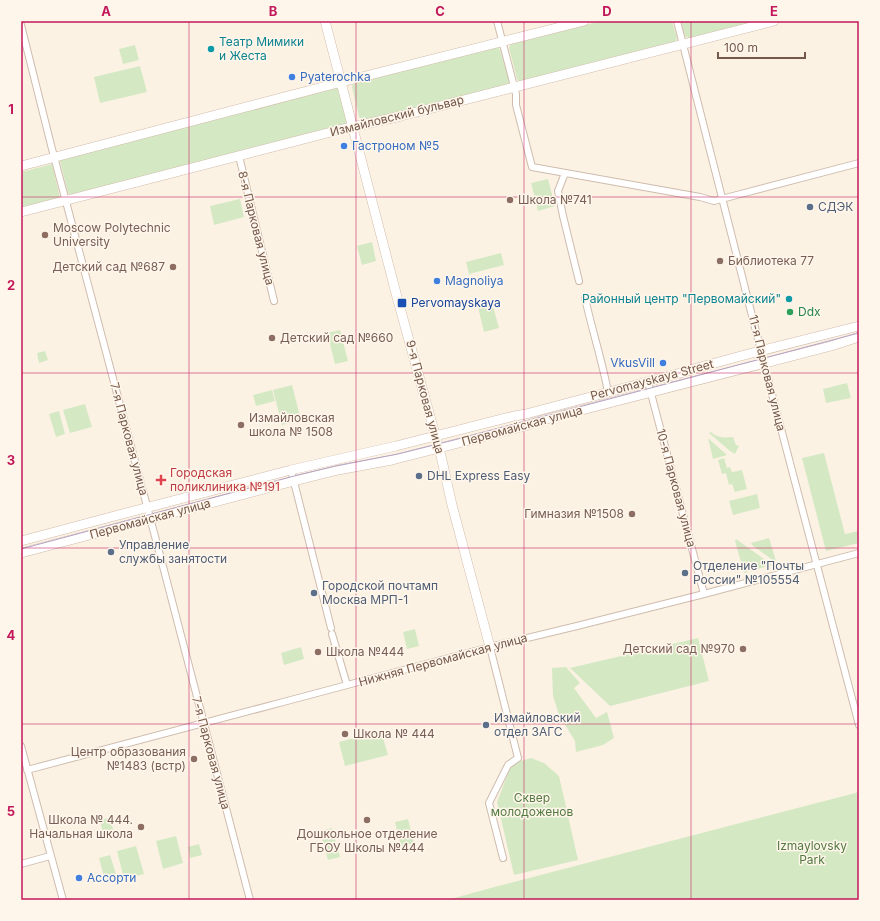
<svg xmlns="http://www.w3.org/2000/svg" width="880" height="921" font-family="Inter,sans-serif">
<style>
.green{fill:#d4e9c3}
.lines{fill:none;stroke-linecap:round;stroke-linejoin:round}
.street-casing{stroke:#cfbcae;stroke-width:8}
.secondary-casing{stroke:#d2bbab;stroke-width:10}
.street{stroke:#fff;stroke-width:6}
.secondary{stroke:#fff;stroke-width:9}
.tram{stroke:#b5a3c5;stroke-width:1}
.grid{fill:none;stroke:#c2185b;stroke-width:1;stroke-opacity:0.55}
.culture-dot{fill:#0f9aa8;stroke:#fff6eb;stroke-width:1.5}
.shop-dot{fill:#3f7fe0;stroke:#fff6eb;stroke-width:1.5}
.education-dot{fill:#8d6e63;stroke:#fff6eb;stroke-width:1.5}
.service-dot{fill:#5c6f8a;stroke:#fff6eb;stroke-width:1.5}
.transit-dot{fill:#1a4fb4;stroke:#fff6eb;stroke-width:1.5}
.leisure-dot{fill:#2e9e5b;stroke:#fff6eb;stroke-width:1.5}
.health-dot{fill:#e0444e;stroke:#fff6eb;stroke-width:1.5}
.labels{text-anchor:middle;stroke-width:3;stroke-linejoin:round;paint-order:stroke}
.culture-label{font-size:12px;fill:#0d838f;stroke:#fff6eb;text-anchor:start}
.shop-label{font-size:12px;fill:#366cbe;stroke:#fff6eb;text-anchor:start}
.street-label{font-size:12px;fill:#74584a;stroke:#fff6eb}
.education-label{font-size:12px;fill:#785e54;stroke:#fff6eb;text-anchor:start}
.service-label{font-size:12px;fill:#4e5e75;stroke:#fff6eb;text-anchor:start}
.transit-label{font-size:12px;fill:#164399;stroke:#fff6eb;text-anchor:start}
.leisure-label{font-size:12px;fill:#27864d;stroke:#fff6eb;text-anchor:start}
.health-label{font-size:12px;fill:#be3a42;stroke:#fff6eb;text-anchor:start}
.park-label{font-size:12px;fill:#547a42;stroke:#fff6eb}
.neatline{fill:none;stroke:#c2185b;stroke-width:1.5}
.grid-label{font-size:13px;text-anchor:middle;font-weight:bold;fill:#c2185b}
</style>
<rect width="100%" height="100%" fill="#fcf2e4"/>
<!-- green -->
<path class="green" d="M601,21h71l5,17 -1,3 -156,41 -3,-3 -8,-31 1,-3 3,-2z
M681,21h79l-70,18 -5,-3z
M135,45l4,15 -16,4 -4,-15z
M498,47l2,3 9,30v3l-3,2 -139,35 -6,-1 -2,-2 -7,-30 1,-3z
M140,66l7,26 -47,11 -6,-26z
M338,87l9,36 -1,2 -274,70 -4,-2 -8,-32 1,-3z
M52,164l8,34 -39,11v-37z
M548,179l7,27 -17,5 -7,-28z
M240,199l4,18 -30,8 -4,-19z
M372,242l4,19 -14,4 -5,-19z
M501,253l3,12 -35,9 -3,-12z
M492,303l7,25 -15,4 -6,-25z
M340,330l8,31 -13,3 -8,-31z
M45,351l3,9 -9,3 -2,-10z
M847,383l4,15 -25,5 -3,-14z
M292,385l9,35 -19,5 -9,-35z
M272,390l3,11 -19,5 -3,-11z
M85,404l7,23 -22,6 -7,-23z
M59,411l6,23 -9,3 -7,-23z
M711,432c7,6 13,6 22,5l3,8 3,1 -4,8 -5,-3 -21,-18z
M708,438l1,1 18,16 -14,4z
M824,453l21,81 14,-3v12l-33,8 -24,-93z
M724,458l3,10 3,-1 2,5 10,-2 5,19 -12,3 -3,-8 -3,1 -3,-12 -4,1 -4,-14z
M757,494l3,14 -27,7 -4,-14z
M769,538l7,23h-2l-22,-16 -1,-2z
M736,539l35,25 1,1 -28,8 -9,-32z
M415,629l4,17 -12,3 -4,-17z
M698,638l11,43 -99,25 -40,-38z
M301,647l3,12 -20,6 -3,-12z
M566,667l14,16 -6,5 22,30 11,-6 7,26 -11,7 -27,7 -1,-11 -16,-26 -6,-19 -1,-28z
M381,731l7,24 -43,11 -6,-24z
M531,758l13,5 15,13 19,84 -64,15 -17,-73 13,-34 7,-6z
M859,792v108h-412l51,-14z
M110,818l5,18 -11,2 -4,-18z
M408,819l6,24 -13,3 -6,-24z
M332,828l8,29 -12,3 -8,-29z
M176,836l7,27 -20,6 -7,-28z
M199,844l3,11 -12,3 -2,-11z
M136,846l8,28 -20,5 -7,-28z
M110,855l6,19 -12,3 -5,-19z"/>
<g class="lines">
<!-- street casing -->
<g class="street-casing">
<path id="street" d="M497,21l19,73v11l16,62 168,30 14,4 145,-38
M677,21l97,381 85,323
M21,25l31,124 113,425 85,326
M239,156l35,145
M565,173l-7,18 5,25 16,65
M585,298c7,32 17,62 23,94
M648,382l56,212
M291,470l40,158
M332,634l15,51
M490,647l28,111 -10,7 -19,38 14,55
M21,746l42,154
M27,770l260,-69 203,-54 87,-21 127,-32 155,-41
M21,864l29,-8"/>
</g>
<!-- secondary casing -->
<g class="secondary-casing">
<path id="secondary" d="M325,21l72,276 44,159 11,49 38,142
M21,166l313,-82 250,-63
M21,212l318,-82 62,-14 373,-95
M21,541l86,-23 184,-48 105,-24 118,-30 12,-2 151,-40 16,-5 59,-16 107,-27
M21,553l273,-72 44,-11 54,-10 47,-12 86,-22 18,-6 288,-74 28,-9"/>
</g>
<!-- street -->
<use href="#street" class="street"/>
<!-- secondary -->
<use href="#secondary" class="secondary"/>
<!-- tram -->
<path class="tram" d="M21,549l277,-74 38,-9 62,-12 56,-14 405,-107"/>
</g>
<!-- grid -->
<path class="grid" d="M189,21v879M356,21v879M524,21v879M691,21v879M21,197h838M21,373h838M21,548h838M21,724h838"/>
<!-- markers -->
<g class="culture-dot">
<circle cx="211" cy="49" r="4"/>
<circle cx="789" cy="299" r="4"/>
</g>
<g class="shop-dot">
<circle cx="292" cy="77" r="4"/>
<circle cx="344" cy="146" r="4"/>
<circle cx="437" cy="281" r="4"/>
<circle cx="663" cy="363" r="4"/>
<circle cx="79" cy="878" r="4"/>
</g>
<g class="education-dot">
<circle cx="510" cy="200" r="4"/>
<circle cx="45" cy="235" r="4"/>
<circle cx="720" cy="261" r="4"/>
<circle cx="173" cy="267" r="4"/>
<circle cx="272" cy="338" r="4"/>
<circle cx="241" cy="425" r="4"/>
<circle cx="632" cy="514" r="4"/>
<circle cx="743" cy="649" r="4"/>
<circle cx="318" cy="652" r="4"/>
<circle cx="345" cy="734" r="4"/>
<circle cx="194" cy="759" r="4"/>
<circle cx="367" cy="820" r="4"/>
<circle cx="141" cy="827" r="4"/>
</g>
<g class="service-dot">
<circle cx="810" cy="207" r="4"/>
<circle cx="419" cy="476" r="4"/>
<circle cx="111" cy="552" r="4"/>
<circle cx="685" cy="573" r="4"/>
<circle cx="314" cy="593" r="4"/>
<circle cx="486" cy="725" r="4"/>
</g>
<rect class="transit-dot" x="397" y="298" width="10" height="10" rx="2"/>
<circle class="leisure-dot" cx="790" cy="312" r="4"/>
<path class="health-dot" d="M159 474h4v4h4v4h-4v4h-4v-4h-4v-4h4z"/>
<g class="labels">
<!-- culture labels -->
<g class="culture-label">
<text x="219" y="46">Театр Мимики<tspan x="219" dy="14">и Жеста</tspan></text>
<text x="781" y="303" text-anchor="end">Районный центр "Первомайский"</text>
</g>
<!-- shop labels -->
<g class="shop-label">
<text x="300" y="81">Pyaterochka</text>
<text x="352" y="150">Гастроном №5</text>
<text x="445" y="285">Magnoliya</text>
<text x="655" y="367" text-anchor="end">VkusVill</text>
<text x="87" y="882">Ассорти</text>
</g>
<!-- street labels -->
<g class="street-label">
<text transform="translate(397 116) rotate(-14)" y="4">Измайловский бульвар</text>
<text transform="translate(256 228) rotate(76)" y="4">8-я Парковая улица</text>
<text transform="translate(767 373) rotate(76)" y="4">11-я Парковая улица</text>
<text transform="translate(652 380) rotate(-15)" y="4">Pervomayskaya Street</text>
<text transform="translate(425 397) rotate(75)" y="4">9-я Парковая улица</text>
<text transform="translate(522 426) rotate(-15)" y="4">Первомайская улица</text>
<text transform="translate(129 439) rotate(75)" y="4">7-я Парковая улица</text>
<text transform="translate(676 488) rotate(75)" y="4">10-я Парковая улица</text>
<text transform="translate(150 519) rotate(-15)" y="4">Первомайская улица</text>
<text transform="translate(443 660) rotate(-15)" y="4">Нижняя Первомайская улица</text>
<text transform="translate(211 753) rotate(75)" y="4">7-я Парковая улица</text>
</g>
<!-- education labels -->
<g class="education-label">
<text x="518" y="204">Школа №741</text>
<text x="53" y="232">Moscow Polytechnic<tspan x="53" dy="14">University</tspan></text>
<text x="728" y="265">Библиотека 77</text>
<text x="165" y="271" text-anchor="end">Детский сад №687</text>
<text x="280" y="342">Детский сад №660</text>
<text x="249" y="422">Измайловская<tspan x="249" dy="14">школа № 1508</tspan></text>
<text x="624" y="518" text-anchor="end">Гимназия №1508</text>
<text x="735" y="653" text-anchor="end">Детский сад №970</text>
<text x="326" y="656">Школа №444</text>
<text x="353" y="738">Школа № 444</text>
<text x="186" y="756" text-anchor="end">Центр образования<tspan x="186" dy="14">№1483 (встр)</tspan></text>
<text x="133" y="824" text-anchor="end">Школа № 444.<tspan x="133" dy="14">Начальная школа</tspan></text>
<text x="367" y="838" text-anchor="middle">Дошкольное отделение<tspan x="367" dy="14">ГБОУ Школы №444</tspan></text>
</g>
<!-- service labels -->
<g class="service-label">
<text x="818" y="211">СДЭК</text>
<text x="427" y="480">DHL Express Easy</text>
<text x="119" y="549">Управление<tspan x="119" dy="14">cлужбы занятости</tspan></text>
<text x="693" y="570">Отделение "Почты<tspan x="693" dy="14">России" №105554</tspan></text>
<text x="322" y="590">Городской почтамп<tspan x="322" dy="14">Москва МРП-1</tspan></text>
<text x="494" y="722">Измайловский<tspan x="494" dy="14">отдел ЗАГС</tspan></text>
</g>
<!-- transit labels -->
<g class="transit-label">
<text x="411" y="307">Pervomayskaya</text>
</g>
<!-- leisure labels -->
<g class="leisure-label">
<text x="798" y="316">Ddx</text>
</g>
<!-- health labels -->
<g class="health-label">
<text x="170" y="477">Городская<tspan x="170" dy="14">поликлиника №191</tspan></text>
</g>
<!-- park labels -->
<g class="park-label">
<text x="532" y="802">Сквер<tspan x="532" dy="14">молодоженов</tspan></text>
<text x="812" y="850">Izmaylovsky<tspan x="812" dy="14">Park</tspan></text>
</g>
</g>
<!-- border -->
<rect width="880" height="921" fill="none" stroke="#fff6eb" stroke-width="44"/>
<!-- scale -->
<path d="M718 52v6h87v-6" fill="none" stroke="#74584a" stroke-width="2"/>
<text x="724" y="52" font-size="12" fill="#74584a" stroke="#fff6eb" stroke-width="3" paint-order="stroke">100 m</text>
<rect x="22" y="22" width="836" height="877" class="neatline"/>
<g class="grid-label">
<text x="106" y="16">A</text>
<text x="273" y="16">B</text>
<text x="440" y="16">C</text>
<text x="607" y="16">D</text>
<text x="774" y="16">E</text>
<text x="11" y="114">1</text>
<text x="11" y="290">2</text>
<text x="11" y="465">3</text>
<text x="11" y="640">4</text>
<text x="11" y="816">5</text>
</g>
</svg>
